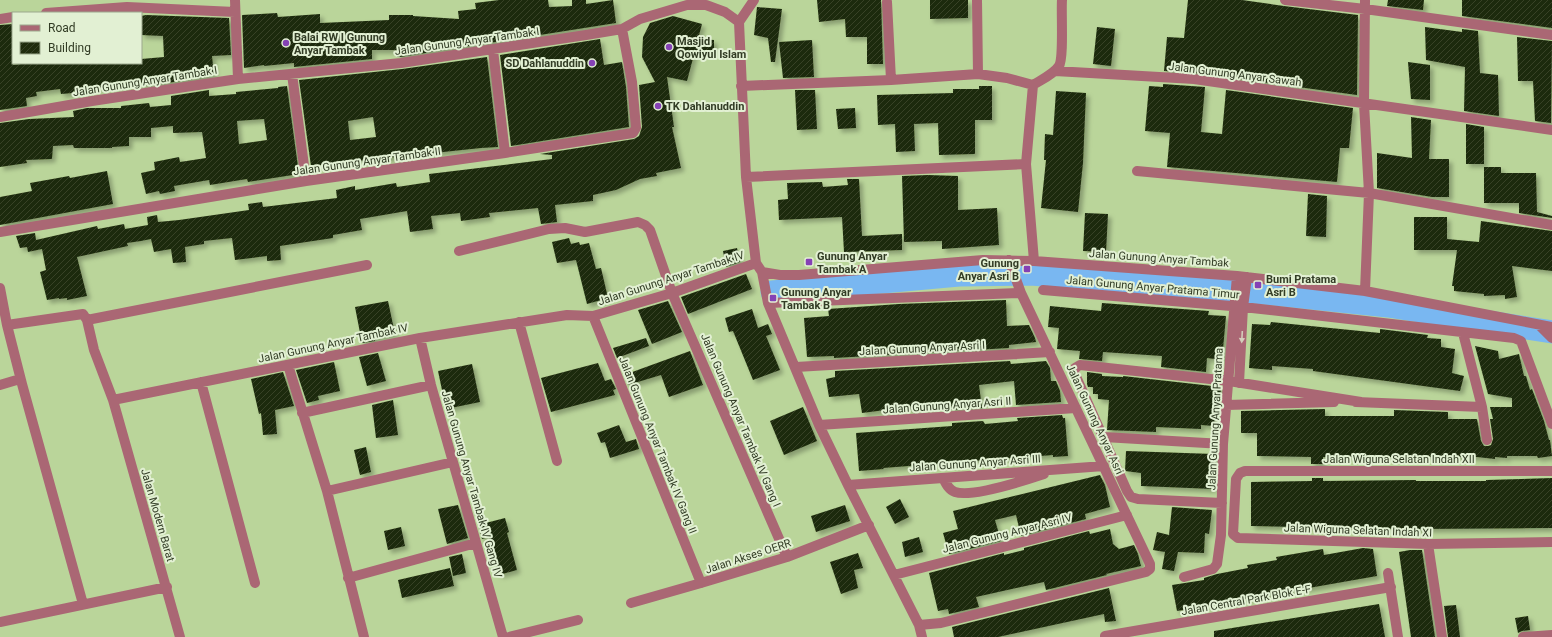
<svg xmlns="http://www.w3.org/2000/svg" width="1552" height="637" font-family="Roboto,sans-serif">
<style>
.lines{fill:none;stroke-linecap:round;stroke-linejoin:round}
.river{stroke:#79b7f1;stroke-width:23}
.building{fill:url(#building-hatch);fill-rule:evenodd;filter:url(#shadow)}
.minor{stroke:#aa6774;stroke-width:10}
.oneway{fill:#d4cebb}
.poi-dot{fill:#8541b5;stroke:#e2f0d3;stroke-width:1.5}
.labels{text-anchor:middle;stroke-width:4;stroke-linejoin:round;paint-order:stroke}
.poi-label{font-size:11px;font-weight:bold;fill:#323c25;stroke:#e2f0d3;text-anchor:start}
.street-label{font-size:11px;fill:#323c25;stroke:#e2f0d3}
</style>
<defs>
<pattern id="building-hatch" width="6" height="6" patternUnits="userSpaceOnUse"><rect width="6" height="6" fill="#1f2c0d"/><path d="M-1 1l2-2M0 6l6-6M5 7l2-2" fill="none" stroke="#374328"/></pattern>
<filter id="shadow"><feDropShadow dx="3.5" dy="3.5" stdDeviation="2" flood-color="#0004"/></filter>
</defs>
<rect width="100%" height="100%" fill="#bad59a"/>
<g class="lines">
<!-- river -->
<path class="river" d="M772,292l187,-17 72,-1 223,18 134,14 164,26"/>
</g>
<!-- building -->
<path class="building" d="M499,0h49l1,7 23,-1v-6h14v4l27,-4 3,23 -216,34h-3v-7h-25v9l-78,8v-4l-30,3v-1l-20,3 -2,-53 35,-2 1,4 42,-3v9l69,-3v-5h24v1l46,3 -1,-8 18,-2 -1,-6z
M817,0h64l2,64h-16v-27h-21l-1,-18 -26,3z
M930,0h38v18l-38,1z
M1188,0h54l42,6 74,9 -1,80 -162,-22 -31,-2 3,-34 17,1z
M1388,0h36l-1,10 -36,-4z
M1462,0h90v28l-90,-12z
M757,7l25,2 -7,53h-4l-3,-24 -14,-3z
M146,15l83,3 2,37 -19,1 2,19 -6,1v1l-48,7h-18v-1l-69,8v2l-12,1 -1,-5 -24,3 1,4 -11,2 1,8 -27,4v-85l13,-1v41l16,-2h112v-4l23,-2 -1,-21 -22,-1v-19z
M673,16l29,8 -4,15 16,1v12l-19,-1 -8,30 -20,-4 7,50h-2l9,41 -25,5 1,3 -17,3 -24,11 -23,5v6l-38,4 2,17 -16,2 -3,-16 -49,5 1,4 -29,4 -1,-8 -29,3 2,13 -23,3 -3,-21 -47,8 2,11 -29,5v3l-53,8 1,14 -14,1v-5l-32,4 -3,-22 -28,3v3l-19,3 1,15 -13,1 -2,-14 -17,3 -3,-13 -10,2 -14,2 1,3 -51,11 10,39 -20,4v-2l-8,1v-1l-12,2 -7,-28 6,-2 -4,-21 -14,3 -1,-5 -7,1 -4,-12 19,-3 1,7 61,-14 1,3 26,-5 1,5 23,-4 -1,-8 10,-2 1,7 21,-2 70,-10 -1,-6 14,-2 1,5 74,-9 -1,-8 19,-4v4l41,-7 1,4 33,-5 -1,-8 123,-15v-4l-12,-1 94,-15 5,-3 3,-9 -3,-42 16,-3 -13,-25 1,-20 7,-14z
M1097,27l18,2 -4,37 -18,-2z
M1425,27l37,5v-3l16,2 2,42 18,2 1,41 -35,-5 1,-44 -39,-7z
M1517,37l35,4 -1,82 -16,-2 -2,-40h-15z
M600,39l4,26 18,-3 4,25 3,40 -118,19 -11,-91z
M812,40l2,37 -31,1 -4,-36z
M487,57l11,90 -17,1 -170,18 -12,-86 103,-11zM373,117l3,20 -26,3 -2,-19z
M1408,62l22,3v35l-19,-1z
M1163,84l42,3 -4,45 21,2 4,-44 127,18 -4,40h-9l-3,34 -170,-15 3,-34 -25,-2 4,-45 14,1z
M287,86l12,88 -51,8 -1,-3 -37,6 -1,-5 -35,6 1,5 -15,3 -1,-3 -13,3 -5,-21 14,-3 -1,-8 25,-5 1,5 26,-4 -4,-26 -29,1v-7l-22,2v9h-22v9l-17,1v1h-38l-1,-3 -20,1 -1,13 -26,1 1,3 -27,4v-44l29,-4 45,-2 -1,-6 14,-3h34v-2l28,-3 1,4 21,-2v-9l38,-6v6l27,-2v-2l42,-4v-1zM264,119l3,21 -28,4 -2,-23z
M979,86h13v34h-17v34l-36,1 -1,-32 -24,1 1,27 -19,1 -1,-28 -17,1 -1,-30 76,-2v-4h26z
M795,90h20l2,39 -20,1z
M1056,91l30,2 -3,70 -5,49 -37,-4 5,-48h-2l1,-26 8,1z
M855,108l1,20 -18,1 -2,-20z
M1411,117l20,3 -2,39h20v38h-17l-55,-9v-35l35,5z
M1466,124l18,3v37h-18z
M1484,167h17v6h35l1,39 15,4v2l-33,-5v-10h-35z
M107,171l6,33 -113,21v-28l32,-6 -2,-8 39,-7 1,2z
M928,175l30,1v34l39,-2 2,37 -57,4v-8l-38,1 -2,-66z
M847,179h12l3,57 40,-2v16l-58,2 -2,-35 -63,3 -1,-20 10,-1 -1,-16 35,-1 1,5 25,-2z
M1308,194l19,2 -1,41 -20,-1z
M1085,213l23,1 -2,38 -23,-1z
M1414,217h33v22l32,3 2,-21 71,10v40l-40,-5 5,31 -12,2v-4l-21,1v-2l-30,-3v-5h-2l5,-36h-43z
M569,238l2,6 8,-2 1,3 9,-2 7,26 5,-1 7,30 -21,6 -11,-44 -19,3 -5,-21z
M737,248l3,14 -14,5 -3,-16z
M746,274l6,15 -64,25 -7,-17z
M1006,300l1,26 22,-1 6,13 1,4 -27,3v3l-175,10v-2l-27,1 -3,-39 25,-2 -1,-7 71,-5z
M388,301l7,33 -21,4 1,3 -13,2 -7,-36z
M668,301l14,31 -30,12 -14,-34z
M1102,303l107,8 -1,4 18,1 -4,44 -15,-2 -1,14 -45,-5 1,-11 -59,-4 -1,9 -23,-2 1,-8 -23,-2 2,-21 -11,-1 2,-21 51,5z
M752,309l6,19 10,-4 4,10 -6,2 14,34 -27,10 -20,-49 -4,1 -4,-14z
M1271,322l109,11v-4l48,6 -1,3 14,1v8l14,2 -3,24 12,3 -4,15 -147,-20v-2l-41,-3v4l-23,-2 3,-44 18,1z
M646,338l3,8 -32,12 -4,-10z
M1475,346l23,5 1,8 20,-5 5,22h2l4,14 2,-1 12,32 5,19h1l2,16 -14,2 -1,-2h-30v2l-12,-1v2l-18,-2h-154v7h-12v-7l-54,-1v-23h-16v-22l84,-2v7h69v-6l54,2v7h29l4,22 3,5h4l3,-1 2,-6 -3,-20h3l-3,-12h22v-9l-24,-4z
M690,351l13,34 -34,12 -8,-22 -33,10 -4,-10z
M378,353l8,28 -19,5 -8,-29z
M1010,361l1,3 35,-3 4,7 1,13h5l4,10 1,11 -45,3 -2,-24 -35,4 3,23 -31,2 -1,-4 -41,4v-3l-47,6 -3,-19 -30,3 -3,-18 9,-2v-6z
M334,362l6,29 -22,5 1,4 -12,3 -11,-33z
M598,363l7,18 6,-2 5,10 -3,1 2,5 -64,17 -10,-34z
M472,364l8,38 -34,7 -8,-38z
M283,372l11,34 -19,4 2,24 -14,1 -2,-22 -2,1 -8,-35z
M1087,372l15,2v2l21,1v-1l98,11 -1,19h-4l-2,20 -13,-1v4l-45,-2v5l-49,-2 2,-30 -11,-1v-5h-5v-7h-5l-1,-3z
M393,400l5,35 -22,3 -4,-33z
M803,407l14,34 -33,14 -14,-34z
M1062,415l1,3h2l3,38 -15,1v-2l-170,13 1,1 -25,2 -3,-38 96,-7v-3l31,-2 2,3 33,-3 -1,-3z
M619,425l7,17 10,-3 3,10 -29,9 -5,-16 -4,1 -4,-10z
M366,447l5,25 -11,3 -6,-25z
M1126,451l88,3 -1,35 -72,-3v-13l-16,-2z
M1100,475l5,10 5,22 -25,7 1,5 -65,17 -5,-21 -21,5 6,21 -52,13 -6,-21 15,-4 -5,-18z
M1312,478h11v3l93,-1v1h70v-1l66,-2v50l-136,1 -165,-3v-44l61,-1z
M900,499l9,18 -14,7 -9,-17z
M458,505l10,33 -21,6 -9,-35z
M845,505l5,16 -34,11 -5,-16z
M1172,507l40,3 -3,24 -4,-1 -1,20 -26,-1 -4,19 -12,-2 3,-17 -12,-2 4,-18 12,3z
M505,518l4,14 -2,1 10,37 -18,5 -10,-38 -7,2 -4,-14z
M401,527l4,19 -17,4 -4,-19z
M1110,529l3,15 6,5 15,-4 4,9 3,12 -35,8 1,1 -61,15 -2,-8 -68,15 3,10 -30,7 -1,-5 -10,2 -9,-38 75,-20v2l20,-5v-2l65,-17 1,3z
M919,537l4,15 -18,5 -3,-15z
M1363,548l10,1 4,27 -200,35 -5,-26 32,-5v-2l13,-4 31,-6 -1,-3 30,-5 -1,-3 47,-8 1,6z
M1410,550h12l13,87h-24l-12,-85z
M858,553l5,15 -9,2 4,18 -17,6 -11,-32z
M462,554l4,19 -13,3 -4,-19z
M450,568l4,18 -52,12 -4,-18z
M1109,588l7,33 -11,1 -1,-8 -106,23h-44l-2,-10z
M1379,604l6,33h-171v-6z
M1456,605l4,32h-12l-4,-31z
M1528,616l2,14 -8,1 -4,2 -3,-15z"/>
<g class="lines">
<!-- minor -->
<path class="minor" d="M235,0l3,79
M754,0l-15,22 7,155 10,86 6,9 6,31 51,122 29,60 71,140 3,12
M977,0l1,74
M1285,0l80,9 187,26
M1365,0l-1,104 5,89 -4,98
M887,2l4,78
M46,13l81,-6 108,5
M0,19l13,-2
M493,50l12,103
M1055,71l139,8 358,51
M292,74l14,107
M741,86l150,-6 87,-6 29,4 26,7
M0,117l92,-16 146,-22 163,-16 185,-28 36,-6 18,-10 47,-14h19l19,7 14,10
M1137,171l232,22 183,32
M746,177l280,-13
M0,232l306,-51 199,-28 128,-20 3,-5 -4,-46 -10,-53
M459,251l90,-22 16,-1 20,4 53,-10 7,3 5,5 22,63 115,264
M1009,260l12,33
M1034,261l-8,-97 7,-79c8,-5 21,-11 26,-19 5,-8 2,-54 3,-66
M762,272l18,3h19l184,-15 51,1 203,15 128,15 187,36
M0,288l7,37 76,-11 4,6 7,30 19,50 307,-62 147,-23 26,1 79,-23 84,-30
M1043,290l200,17 271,31 7,3 31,83
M768,303l253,-10 129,271v5l-4,3 -205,51 -22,2
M593,316l108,267
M87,320l280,-55
M519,322l38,139
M7,325l15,59 61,220
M1539,325l13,13
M1463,333l19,74 5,33
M420,338l11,47 72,252
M288,365l39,126 37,146
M796,367l254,-15
M201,382l54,201
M1239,383l4,-76 4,-30
M0,385l20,-6
M113,400l67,237
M1356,402l126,5
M1226,405l108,-3
M302,413l129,-28
M819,425l257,-17
M1104,437l119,7
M1552,471h-307l-5,2 -4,6 -3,55 5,4 190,6 124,-2
M943,478c3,6 6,12 12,14 17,6 71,-12 89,-18
M848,485l256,-19
M327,491l126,-29
M1222,503l-84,-4 -7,-2 -4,-6 -53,-119 1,-4 5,-3 149,16 132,21
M1428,544l14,93
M1388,573l10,64
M894,575l233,-60
M1184,577l29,-8 4,-5 4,-29 2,-91 14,-168
M348,578l128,-35
M631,603l70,-20 86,-26 82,-32
M0,622l167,-35
M1105,636l286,-49
M509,637l69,-17
M1523,637l29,-2"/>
</g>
<!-- one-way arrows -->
<defs><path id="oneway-solid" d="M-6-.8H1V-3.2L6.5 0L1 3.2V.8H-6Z"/></defs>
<use class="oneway" href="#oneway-solid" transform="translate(1242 337) rotate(93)"/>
<!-- markers -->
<g class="poi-dot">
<circle cx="286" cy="43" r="4"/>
<circle cx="669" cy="47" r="4"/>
<circle cx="592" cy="63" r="4"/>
<circle cx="658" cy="106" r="4"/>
<rect x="805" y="258" width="8" height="8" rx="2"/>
<rect x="1023" y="265" width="8" height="8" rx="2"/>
<rect x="1254" y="281" width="8" height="8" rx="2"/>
<rect x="769" y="294" width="8" height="8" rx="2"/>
</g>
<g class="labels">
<!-- poi labels -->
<g class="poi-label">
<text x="294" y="41">Balai RW I Gunung<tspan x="294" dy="13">Anyar Tambak</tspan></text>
<text x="677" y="45">Masjid<tspan x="677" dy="13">Qowiyul Islam</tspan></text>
<text x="584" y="67" text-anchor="end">SD Dahlanuddin</text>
<text x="666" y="110">TK Dahlanuddin</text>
<text x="817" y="260">Gunung Anyar<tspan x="817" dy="13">Tambak A</tspan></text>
<text x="1019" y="267" text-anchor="end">Gunung<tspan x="1019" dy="13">Anyar Asri B</tspan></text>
<text x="1266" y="283">Bumi Pratama<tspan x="1266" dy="13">Asri B</tspan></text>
<text x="781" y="296">Gunung Anyar<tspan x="781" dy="13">Tambak B</tspan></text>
</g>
<!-- street labels -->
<g class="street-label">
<text transform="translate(467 41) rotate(-8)" y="4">Jalan Gunung Anyar Tambak I</text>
<text transform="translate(1235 74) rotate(7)" y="4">Jalan Gunung Anyar Sawah</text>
<text transform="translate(145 81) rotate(-9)" y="4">Jalan Gunung Anyar Tambak I</text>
<text transform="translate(367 161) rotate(-8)" y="4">Jalan Gunung Anyar Tambak II</text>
<text transform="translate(1159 258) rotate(4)" y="4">Jalan Gunung Anyar Tambak</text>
<text transform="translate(671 278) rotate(-18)" y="4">Jalan Gunung Anyar Tambak IV</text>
<text transform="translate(1153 287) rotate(5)" y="4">Jalan Gunung Anyar Pratama Timur</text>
<text transform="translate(333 343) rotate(-12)" y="4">Jalan Gunung Anyar Tambak IV</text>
<text transform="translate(922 348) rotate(-3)" y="4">Jalan Gunung Anyar Asri I</text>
<text transform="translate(947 405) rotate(-4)" y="4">Jalan Gunung Anyar Asri II</text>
<text transform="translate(1095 419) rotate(65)" y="4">Jalan Gunung Anyar Asri</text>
<text transform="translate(1215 419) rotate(-87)" y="4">Jalan Gunung Anyar Pratama</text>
<text transform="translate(741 420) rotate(67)" y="4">Jalan Gunung Anyar Tambak IV Gang I</text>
<text transform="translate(658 445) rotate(68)" y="4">Jalan Gunung Anyar Tambak IV Gang II</text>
<text x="1399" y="463">Jalan Wiguna Selatan Indah XII</text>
<text transform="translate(975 463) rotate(-4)" y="4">Jalan Gunung Anyar Asri III</text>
<text transform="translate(472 484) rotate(74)" y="4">Jalan Gunung Anyar Tambak IV Gang IV</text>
<text transform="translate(158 515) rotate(74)" y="4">Jalan Modern Barat</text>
<text transform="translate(1358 530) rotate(2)" y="4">Jalan Wiguna Selatan Indah XI</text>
<text transform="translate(1007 533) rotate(-14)" y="4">Jalan Gunung Anyar Asri IV</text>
<text transform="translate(748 556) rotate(-18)" y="4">Jalan Akses OERR</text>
<text transform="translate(1246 600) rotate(-10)" y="4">Jalan Central Park Blok E-F</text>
</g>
</g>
<!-- legend -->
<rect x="12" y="12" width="130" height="52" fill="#e2f0d3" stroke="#9ca88d"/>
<rect x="20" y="25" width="20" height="6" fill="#aa6774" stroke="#9ca88d"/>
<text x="48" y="32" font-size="12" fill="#323c25">Road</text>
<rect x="20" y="42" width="20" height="12" fill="url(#building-hatch)" stroke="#9ca88d"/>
<text x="48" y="52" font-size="12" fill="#323c25">Building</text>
</svg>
